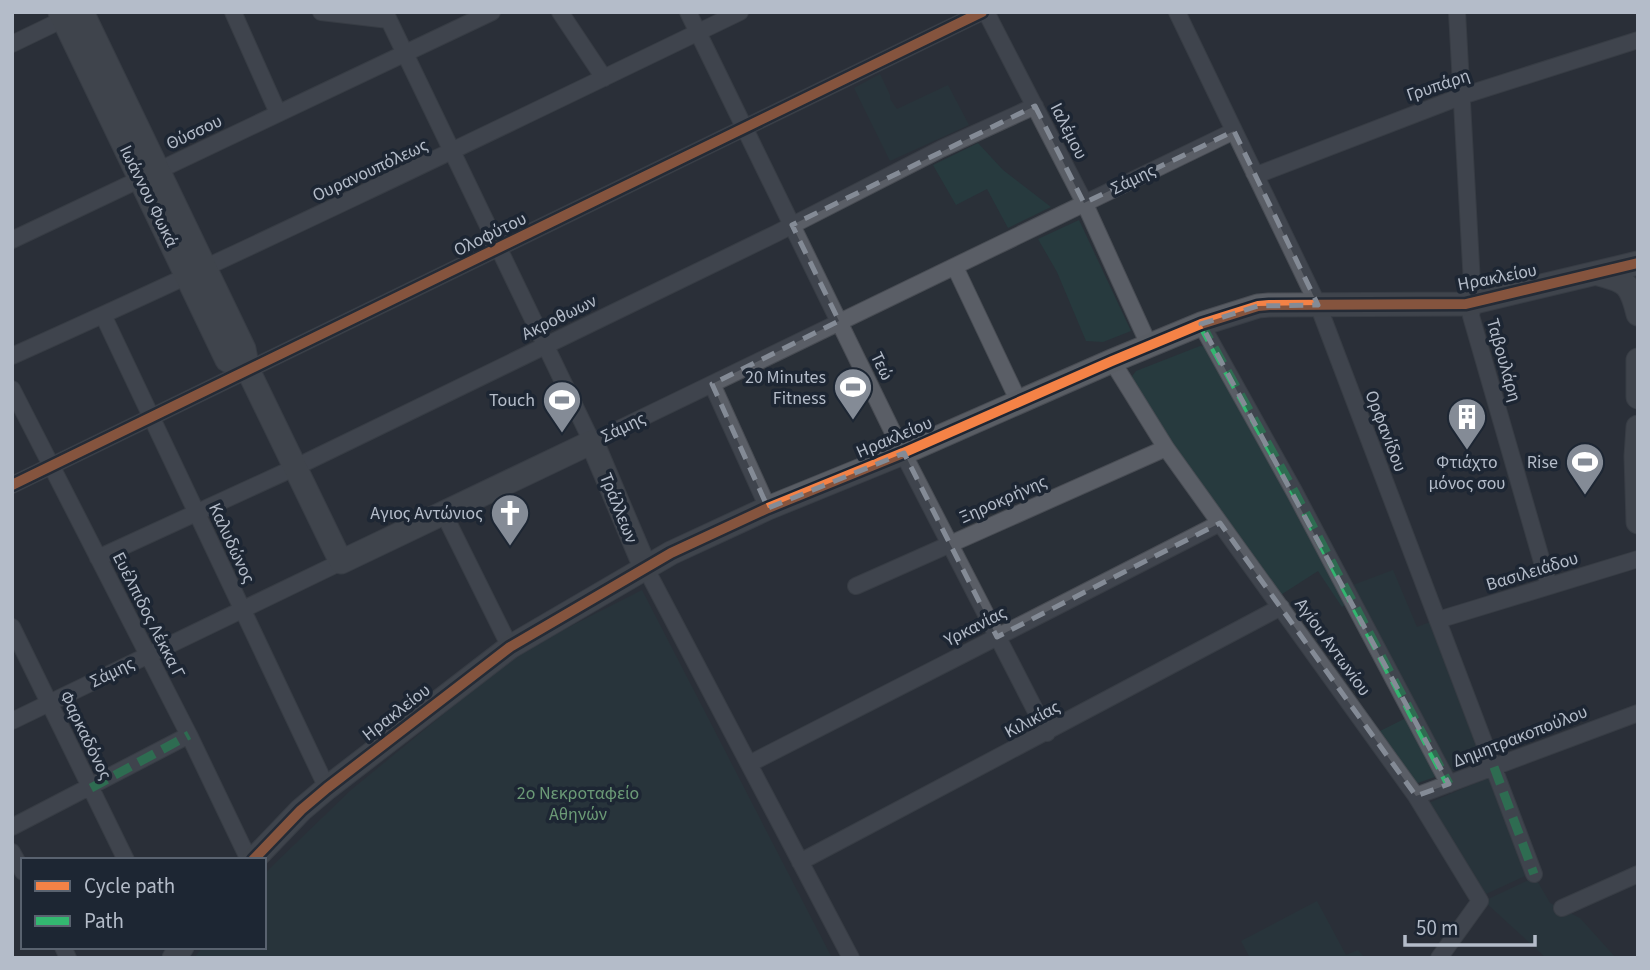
<svg xmlns="http://www.w3.org/2000/svg" width="1650" height="970" font-family="'Source Sans 3',sans-serif">
<style>
.green{fill:#273a3e}
.lines{fill:none;stroke-linecap:round;stroke-linejoin:round}
.street-casing{stroke:#484c53;stroke-width:18}
.secondary-casing{stroke:#484c53;stroke-width:25}
.street{stroke:#5a5e66;stroke-width:16}
.secondary{stroke:#595d64;stroke-width:23}
.quiet{stroke:#33b770;stroke-width:9;stroke-dasharray:18 9;stroke-linecap:butt}
.cycleway-casing{stroke:#1d2633;stroke-width:15}
.cycleway{stroke:#f48246;stroke-width:10}
.marked{fill:none;stroke:#848b96;stroke-width:5;stroke-dasharray:14 9;stroke-linejoin:round}
.labels{text-anchor:middle;stroke-width:7;stroke-linejoin:round;paint-order:stroke}
.street-label{font-size:18px;fill:#b4bcc9;stroke:#1d2633}
.poi-label{font-size:18px;fill:#b4bcc9;stroke:#1d2633;text-anchor:end}
.park-label{font-size:18px;fill:#6b9a76;stroke:#1d2633}
</style>
<rect width="100%" height="100%" fill="#2a3038"/>
<!-- green -->
<path class="green" d="M880,74l10,21v4l7,10 51,-24 21,40 -79,36 -36,-73z
M978,143l25,27 48,37 -43,21 -21,-39 -31,16 -23,-40z
M1079,220l52,111 -28,11 -17,-1 -29,-69 -19,-33z
M1200,346l16,1 137,238 40,-15 24,57 13,-5 53,138 -68,24 -37,-52 28,-14 -60,-114 -4,3 -24,-36 -39,25 -146,-209 -3,-8 6,-8z
M642,590l190,368h-638l9,-11h61v-73l87,-84 167,-137z
M1490,777l39,97 -43,20 -62,-89z
M1535,877l15,26 30,15 36,40h-70l-62,-57z
M1317,901l29,54 12,-5 7,8h-115l-9,-17z"/>
<g class="lines">
<!-- street casing -->
<g class="street-casing">
<path id="street" d="M233,12l45,101
M321,12l68,8
M385,12l207,430 642,-311
M560,12l44,66
M688,12l215,441 144,280
M986,12l98,190 65,143
M1177,12l141,293 216,569
M1457,12l16,290 -2,14 78,270
M12,44l58,-28
M1254,173h8l200,-77 176,-56
M12,240l480,-228
M955,267l64,135
M103,315l224,473
M1201,324l93,167 155,293
M12,356c245,-110 486,-227 728,-344
M1112,361l54,87 250,348 64,105 -41,57
M712,384l56,124
M12,389l177,346 60,125
M12,485l970,-473
M444,514l66,133
M98,558l198,-91 479,-233 166,-85 94,-43
M645,567l206,391
M856,586l310,-138
M1438,620l200,-61
M12,627l114,233
M12,721l329,-159
M749,764l471,-241
M1416,796l222,-83
M12,827l177,-92
M12,852l11,20
M800,862l481,-255
M1562,908l76,-34
M63,947l5,11"/>
</g>
<!-- secondary casing -->
<g class="secondary-casing">
<path id="secondary" d="M60,12l167,348 21,10
M82,12l162,337 4,21 93,192 251,-120 53,125
M1599,274c28,7 32,11 39,40
M1638,360v37
M1638,427l-2,29 2,66
M253,860l48,-50 26,-22 183,-141 161,-94 97,-45 135,-55 209,-92 89,-37 57,-18 11,-1 197,-1 172,-41
M174,958l8,-11"/>
</g>
<!-- street -->
<use href="#street" class="street"/>
<!-- secondary -->
<use href="#secondary" class="secondary"/>
<!-- quiet -->
<path class="quiet" d="M1201,324l93,167 155,293
M1494,767l40,107
M91,788l98,-53"/>
<!-- cycleway casing -->
<g class="cycleway-casing">
<path id="cycleway" d="M12,485l970,-473
M253,860l48,-50 26,-22 183,-141 161,-94 97,-45 135,-55 209,-92 89,-37 57,-18 11,-1 197,-1 172,-41"/>
</g>
<!-- cycleway -->
<use href="#cycleway" class="cycleway"/>
</g>
<!-- marked area -->
<path d="M0 0H1650V970H0ZM1035,106l49,97 150,-72 84,174 -60,1 -57,18 248,460 -33,12 -196,-273 -223,114 -93,-184 -136,55 -56,-124 127,-63 -47,-96z" fill="#2a3038" fill-opacity=".55" fill-rule="evenodd"/>
<path class="marked" d="M1035,106l49,97 150,-72 84,174 -60,1 -57,18 248,460 -33,12 -196,-273 -223,114 -93,-184 -136,55 -56,-124 127,-63 -47,-96z"/>
<!-- icons -->
<defs>
<g id="stadium-pin" transform="scale(2.0125)"><path d="M0 17L-7.5 6A9.5 9.5 0 1 1 7.5 6Z" fill="#848b96" stroke="#1d2633"/><path d="M0-5a6.5 5 0 1 0 0 10a6.5 5 0 1 0 0-10ZM-3.5-1.8h7v3.6h-7Z" fill="#fff"/></g>
<g id="building-pin" transform="scale(2.0125)"><path d="M0 17L-7.5 6A9.5 9.5 0 1 1 7.5 6Z" fill="#848b96" stroke="#1d2633"/><path d="M-4-6H4V6H1V3H-1V6H-4ZM-2.5-4.3h1.7v1.8h-1.7ZM.8-4.3h1.7v1.8H.8ZM-2.5-1h1.7V.8h-1.7ZM.8-1h1.7V.8H.8Z" fill="#fff"/></g>
<g id="church-pin" transform="scale(2.0125)"><path d="M0 17L-7.5 6A9.5 9.5 0 1 1 7.5 6Z" fill="#848b96" stroke="#1d2633"/><path d="M-1.2-6h2.4v3.5h3.3v2.4h-3.3V6h-2.4V-.1h-3.3v-2.4h3.3Z" fill="#fff"/></g>
</defs>
<g fill-rule="evenodd">
<use href="#stadium-pin" x="853" y="387"/>
<use href="#stadium-pin" x="562" y="400"/>
<use href="#building-pin" x="1467" y="417"/>
<use href="#stadium-pin" x="1585" y="462"/>
<use href="#church-pin" x="510" y="513"/>
</g>
<g class="labels">
<!-- street labels -->
<g class="street-label">
<text transform="translate(1438 85) rotate(-19)" y="6">Γρυπάρη</text>
<text transform="translate(1069 131) rotate(63)" y="6">Ιαλέμου</text>
<text transform="translate(194 132) rotate(-25)" y="6">Θύσσου</text>
<text transform="translate(370 170) rotate(-25)" y="6">Ουρανουπόλεως</text>
<text transform="translate(1133 179) rotate(-26)" y="6">Σάμης</text>
<text transform="translate(149 196) rotate(64)" y="6">Ιωάννου Φωκά</text>
<text transform="translate(490 234) rotate(-26)" y="6">Ολοφύτου</text>
<text transform="translate(1497 277) rotate(-11)" y="6">Ηρακλείου</text>
<text transform="translate(559 317) rotate(-26)" y="6">Ακροθωων</text>
<text transform="translate(1504 360) rotate(74)" y="6">Ταβουλάρη</text>
<text transform="translate(882 366) rotate(64)" y="6">Τεώ</text>
<text transform="translate(623 427) rotate(-26)" y="6">Σάμης</text>
<text transform="translate(1386 431) rotate(69)" y="6">Ορφανίδου</text>
<text transform="translate(894 437) rotate(-23)" y="6">Ηρακλείου</text>
<text transform="translate(1003 499) rotate(-24)" y="6">Ξηροκρήνης</text>
<text transform="translate(619 508) rotate(68)" y="6">Τράλλεων</text>
<text transform="translate(232 543) rotate(65)" y="6">Καλυδώνος</text>
<text transform="translate(1532 571) rotate(-17)" y="6">Βασιλειάδου</text>
<text transform="translate(149 615) rotate(63)" y="6">Ευέλπιδος Λέκκα Γ</text>
<text transform="translate(975 626) rotate(-27)" y="6">Υρκανίας</text>
<text transform="translate(1333 647) rotate(54)" y="6">Αγίου Αντωνίου</text>
<text transform="translate(112 672) rotate(-26)" y="6">Σάμης</text>
<text transform="translate(396 712) rotate(-38)" y="6">Ηρακλείου</text>
<text transform="translate(1032 719) rotate(-28)" y="6">Κιλικίας</text>
<text transform="translate(86 735) rotate(64)" y="6">Φαρκαδόνος</text>
<text transform="translate(1520 736) rotate(-21)" y="6">Δημητρακοπούλου</text>
</g>
<!-- poi labels -->
<g class="poi-label">
<text x="826" y="383">20 Μinutes<tspan x="826" dy="21">Fitness</tspan></text>
<text x="535" y="406">Touch</text>
<text x="1467" y="468" text-anchor="middle">Φτιάχτο<tspan x="1467" dy="21">μόνος σου</tspan></text>
<text x="1558" y="468">Rise</text>
<text x="483" y="519">Αγιος Αντώνιος</text>
</g>
<!-- park labels -->
<g class="park-label">
<text x="578" y="799">2ο Νεκροταφείο<tspan x="578" dy="21">Αθηνών</tspan></text>
</g>
</g>
<!-- border -->
<rect width="1650" height="970" fill="none" stroke="#b4bcc9" stroke-width="28"/>
<!-- legend -->
<rect x="21" y="858" width="245" height="91" fill="#1d2633" stroke="#59626f" stroke-width="2"/>
<rect x="35" y="881" width="35" height="10" fill="#f48246" stroke="#59626f" stroke-width="2"/>
<text x="84" y="893" font-size="21" fill="#b4bcc9">Cycle path</text>
<rect x="35" y="916" width="35" height="10" fill="#33b770" stroke="#59626f" stroke-width="2"/>
<text x="84" y="928" font-size="21" fill="#b4bcc9">Path</text>
<!-- scale -->
<path d="M1405 935v10h130v-10" fill="none" stroke="#b4bcc9" stroke-width="3.5"/>
<text x="1416" y="935" font-size="21" fill="#b4bcc9" stroke="#1d2633" stroke-width="5" paint-order="stroke">50 m</text>
</svg>
